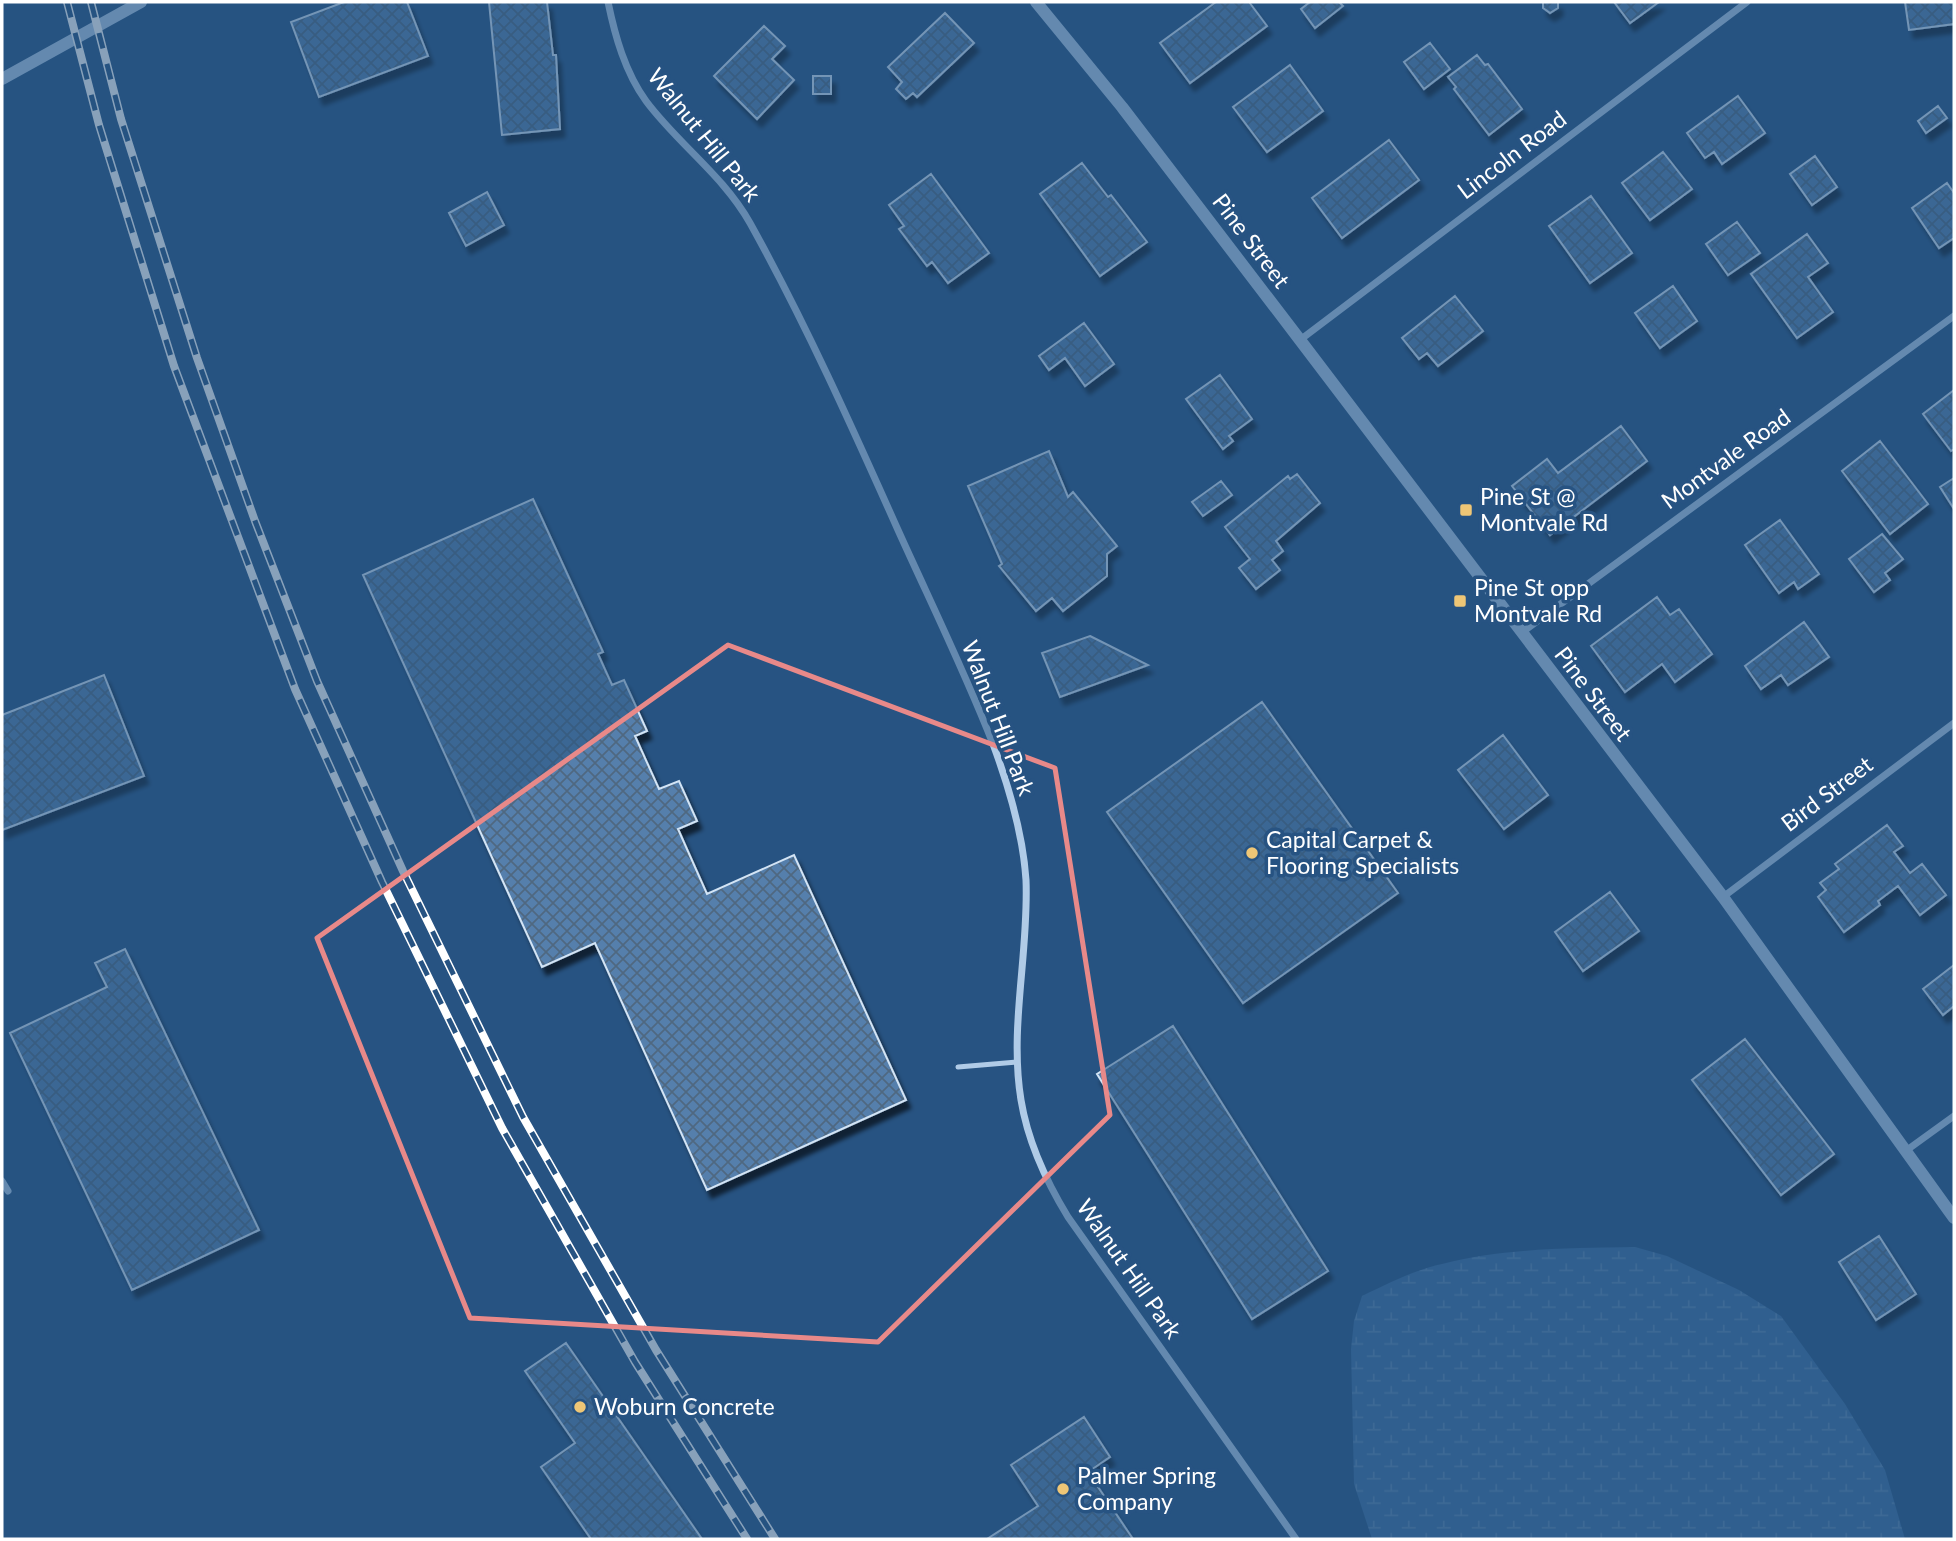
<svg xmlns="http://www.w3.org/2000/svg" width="1956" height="1541" font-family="Lato,sans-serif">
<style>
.wetland{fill:url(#wetland-marsh)}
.building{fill:url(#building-cross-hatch);stroke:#d3e4f5;stroke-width:2;filter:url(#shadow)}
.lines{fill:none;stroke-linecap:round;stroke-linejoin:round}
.service{stroke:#b0cbe7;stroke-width:5}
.minor{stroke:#b0cbe7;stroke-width:7}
.tertiary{stroke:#b0cbe7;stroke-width:12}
.rail-casing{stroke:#fff;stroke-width:8}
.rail{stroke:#275382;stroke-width:5;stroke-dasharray:16;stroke-linecap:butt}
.marked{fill:none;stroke:#e88989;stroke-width:5;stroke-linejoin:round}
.poi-dot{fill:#eec676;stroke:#275382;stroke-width:2.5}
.labels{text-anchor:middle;stroke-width:7;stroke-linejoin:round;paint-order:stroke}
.street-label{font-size:23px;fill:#fff;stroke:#275382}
.poi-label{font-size:23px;fill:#fff;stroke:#275382;text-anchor:start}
</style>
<defs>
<pattern id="wetland-marsh" width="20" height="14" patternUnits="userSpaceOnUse" patternTransform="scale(1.75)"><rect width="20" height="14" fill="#3c6d9f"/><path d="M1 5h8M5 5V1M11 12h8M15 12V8" fill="none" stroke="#5983ad"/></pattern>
<pattern id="building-cross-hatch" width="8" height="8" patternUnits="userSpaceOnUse" patternTransform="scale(1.75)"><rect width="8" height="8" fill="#547fac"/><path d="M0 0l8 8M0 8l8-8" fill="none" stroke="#506881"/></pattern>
<filter id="shadow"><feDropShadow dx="4.5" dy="8" stdDeviation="2" flood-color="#0009"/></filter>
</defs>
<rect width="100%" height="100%" fill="#275382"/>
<!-- wetland -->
<path class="wetland" d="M1635,1247l32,9 72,34 42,26 64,88 40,66 20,69h-533l-18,-55 -3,-135 3,-28 8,-25c25,-12 52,-26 80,-32 62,-16 129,-16 193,-17z"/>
<!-- building -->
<path class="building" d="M344,2h63l21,54 -109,41 -28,-75z
M489,2h58l6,53h3l4,74 -58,6z
M1216,2h33l18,24 -77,57 -30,-40z
M1310,2h29l4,4 -28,22 -14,-19z
M1543,2h15v6l-8,5 -7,-5z
M1614,2h45l-29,21z
M1905,2h49v22l-45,6z
M945,13l29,30 -57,54 -4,-4 -7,6 -10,-10 6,-7 -14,-15z
M764,26l21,20 -13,13 22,21 -37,39 -43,-43z
M1430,43l20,26 -26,20 -20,-27z
M1477,55l8,10 3,-1 34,45 -33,26 -35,-46 2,-2 -8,-10z
M1290,65l33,46 -56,41 -34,-45z
M813,76h18v18h-18z
M1738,96l27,37 -43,31 -8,-12 -9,6 -18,-25z
M1938,106l9,12 -21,15 -8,-12z
M1389,140l30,40 -77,58 -30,-40z
M1663,152l29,37 -42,31 -28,-37z
M1815,156l22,31 -25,18 -22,-31z
M1082,163l26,34 3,-2 36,47 -47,34 -60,-82z
M931,174l58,79 -41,30 -16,-21 -5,4 -28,-37 5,-3 -15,-21z
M1947,183l7,10v45l-15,10 -27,-40z
M487,192l17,33 -38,21 -17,-33z
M1591,196l41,57 -42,30 -41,-57z
M1737,222l23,31 -32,22 -22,-31z
M1807,234l21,29 -20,14 25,35 -36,26 -46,-64z
M1673,286l24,35 -37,27 -25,-35z
M1455,296l28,35 -45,35 -11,-13 -8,6 -17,-21z
M1084,323l30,41 -29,22 -20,-28 -16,12 -10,-14z
M1220,375l32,44 -23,17 4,5 -10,8 -37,-50z
M1954,390v59l-3,2 -28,-37z
M1621,426l26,35 -97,74 -38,-49 35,-27 11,14z
M1880,441l48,63 -38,30 -48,-63z
M1049,451l19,46 5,-5 44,54 -10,8v22l-44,35 -11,-13 -16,13 -37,-45 3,-2 -34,-78z
M1297,474l23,29 -44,38 7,10 -11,9 8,10 -24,19 -17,-21 11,-9 -25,-32 63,-51 2,3z
M1954,478v31l-14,-22z
M1221,481l11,14 -29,21 -11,-14z
M533,499l70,153 -5,2 14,31 12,-5 23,51 -12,5 24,53 20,-8 18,40 -19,8 29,65 87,-39 112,245 -199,90 -112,-247 -53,24 -179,-392z
M1780,520l39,54 -21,15 -4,-7 -15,11 -34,-48z
M1882,534l21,25 -18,14 5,7 -16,12 -25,-33z
M1657,597l13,18 9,-6 33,45 -37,28 -13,-18 -37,28 -34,-46z
M1804,622l25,35 -41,28 -7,-10 -20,14 -16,-23z
M1090,636l58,29 -88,32 -18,-44z
M104,675l40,101 -142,54v-115z
M1262,702l136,191 -155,110 -136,-191z
M1503,735l45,60 -44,34 -46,-59z
M1887,825l16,21 -9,6 16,21 12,-9 24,31 -26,20 -22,-29 -20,15 2,4 -36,27 -26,-35 8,-7 -6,-7 19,-14 -4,-5z
M1610,892l29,39 -56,40 -28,-39z
M125,949l134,281 -127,60 -122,-257 97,-46 -12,-24z
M1954,965v41l-11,9 -20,-26z
M1173,1026l155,245 -76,48 -155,-245z
M1745,1039l89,115 -53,41 -89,-115z
M1879,1236l37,58 -40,26 -37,-58z
M566,1343l136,196h-111l-50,-72 34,-24 -50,-72z
M1084,1417l26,40 -22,15 45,67h-146l51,-33 -27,-41z"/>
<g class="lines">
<!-- service -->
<path class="service" d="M958,1067l59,-5"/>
<!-- minor -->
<path class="minor" d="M608,2c7,34 17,70 38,99 32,43 77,74 104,122 55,99 102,204 148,307 32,71 67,142 95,214 16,43 30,90 33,136 3,73 -17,147 -5,220 7,43 25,81 47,117l228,322
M1300,340l447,-338
M1521,633l433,-317
M1723,897l231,-174
M1907,1150l47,-34
M2,1181l6,10"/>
<!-- tertiary -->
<path class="tertiary" d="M1036,2l86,105 178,233 423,557 231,321
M2,79l139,-77"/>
<!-- rail casing -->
<g class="rail-casing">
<path id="rail" d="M67,2l32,123 75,241 121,323 87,193 120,246 133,234 112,177
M91,2l30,117 76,239 58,163 62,160 86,190 120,246 133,233 119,189"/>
</g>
<!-- rail -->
<use href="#rail" class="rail"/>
</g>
<!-- marked area -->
<path d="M0 0H1956V1541H0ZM728,645l327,123 55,347 -232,227 -408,-24 -153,-380z" fill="#275382" fill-opacity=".55" fill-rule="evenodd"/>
<path class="marked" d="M728,645l327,123 55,347 -232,227 -408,-24 -153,-380z"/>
<!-- markers -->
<g class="poi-dot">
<rect x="1459" y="503" width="14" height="14" rx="3.5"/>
<rect x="1453" y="594" width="14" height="14" rx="3.5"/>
<circle cx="1252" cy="853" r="7"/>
<circle cx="580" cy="1407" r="7"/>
<circle cx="1063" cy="1489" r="7"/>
</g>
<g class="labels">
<!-- street labels -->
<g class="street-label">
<text transform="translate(704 135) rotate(51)" y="8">Walnut Hill Park</text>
<text transform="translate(1512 155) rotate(-37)" y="8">Lincoln Road</text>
<text transform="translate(1251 241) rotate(53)" y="8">Pine Street</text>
<text transform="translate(1726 459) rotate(-36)" y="8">Montvale Road</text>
<text transform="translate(1593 694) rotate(53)" y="8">Pine Street</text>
<text transform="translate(998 718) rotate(69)" y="8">Walnut Hill Park</text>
<text transform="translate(1827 794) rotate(-37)" y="8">Bird Street</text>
<text transform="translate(1129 1269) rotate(55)" y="8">Walnut Hill Park</text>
</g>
<!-- poi labels -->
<g class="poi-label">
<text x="1480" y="505">Pine St @<tspan x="1480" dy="26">Montvale Rd</tspan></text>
<text x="1474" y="596">Pine St opp<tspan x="1474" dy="26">Montvale Rd</tspan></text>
<text x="1266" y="848">Capital Carpet &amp;<tspan x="1266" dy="26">Flooring Specialists</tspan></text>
<text x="594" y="1415">Woburn Concrete</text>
<text x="1077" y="1484">Palmer Spring<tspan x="1077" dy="26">Company</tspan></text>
</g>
</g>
<!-- border -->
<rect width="1956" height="1541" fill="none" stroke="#ffffff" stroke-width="7"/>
</svg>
